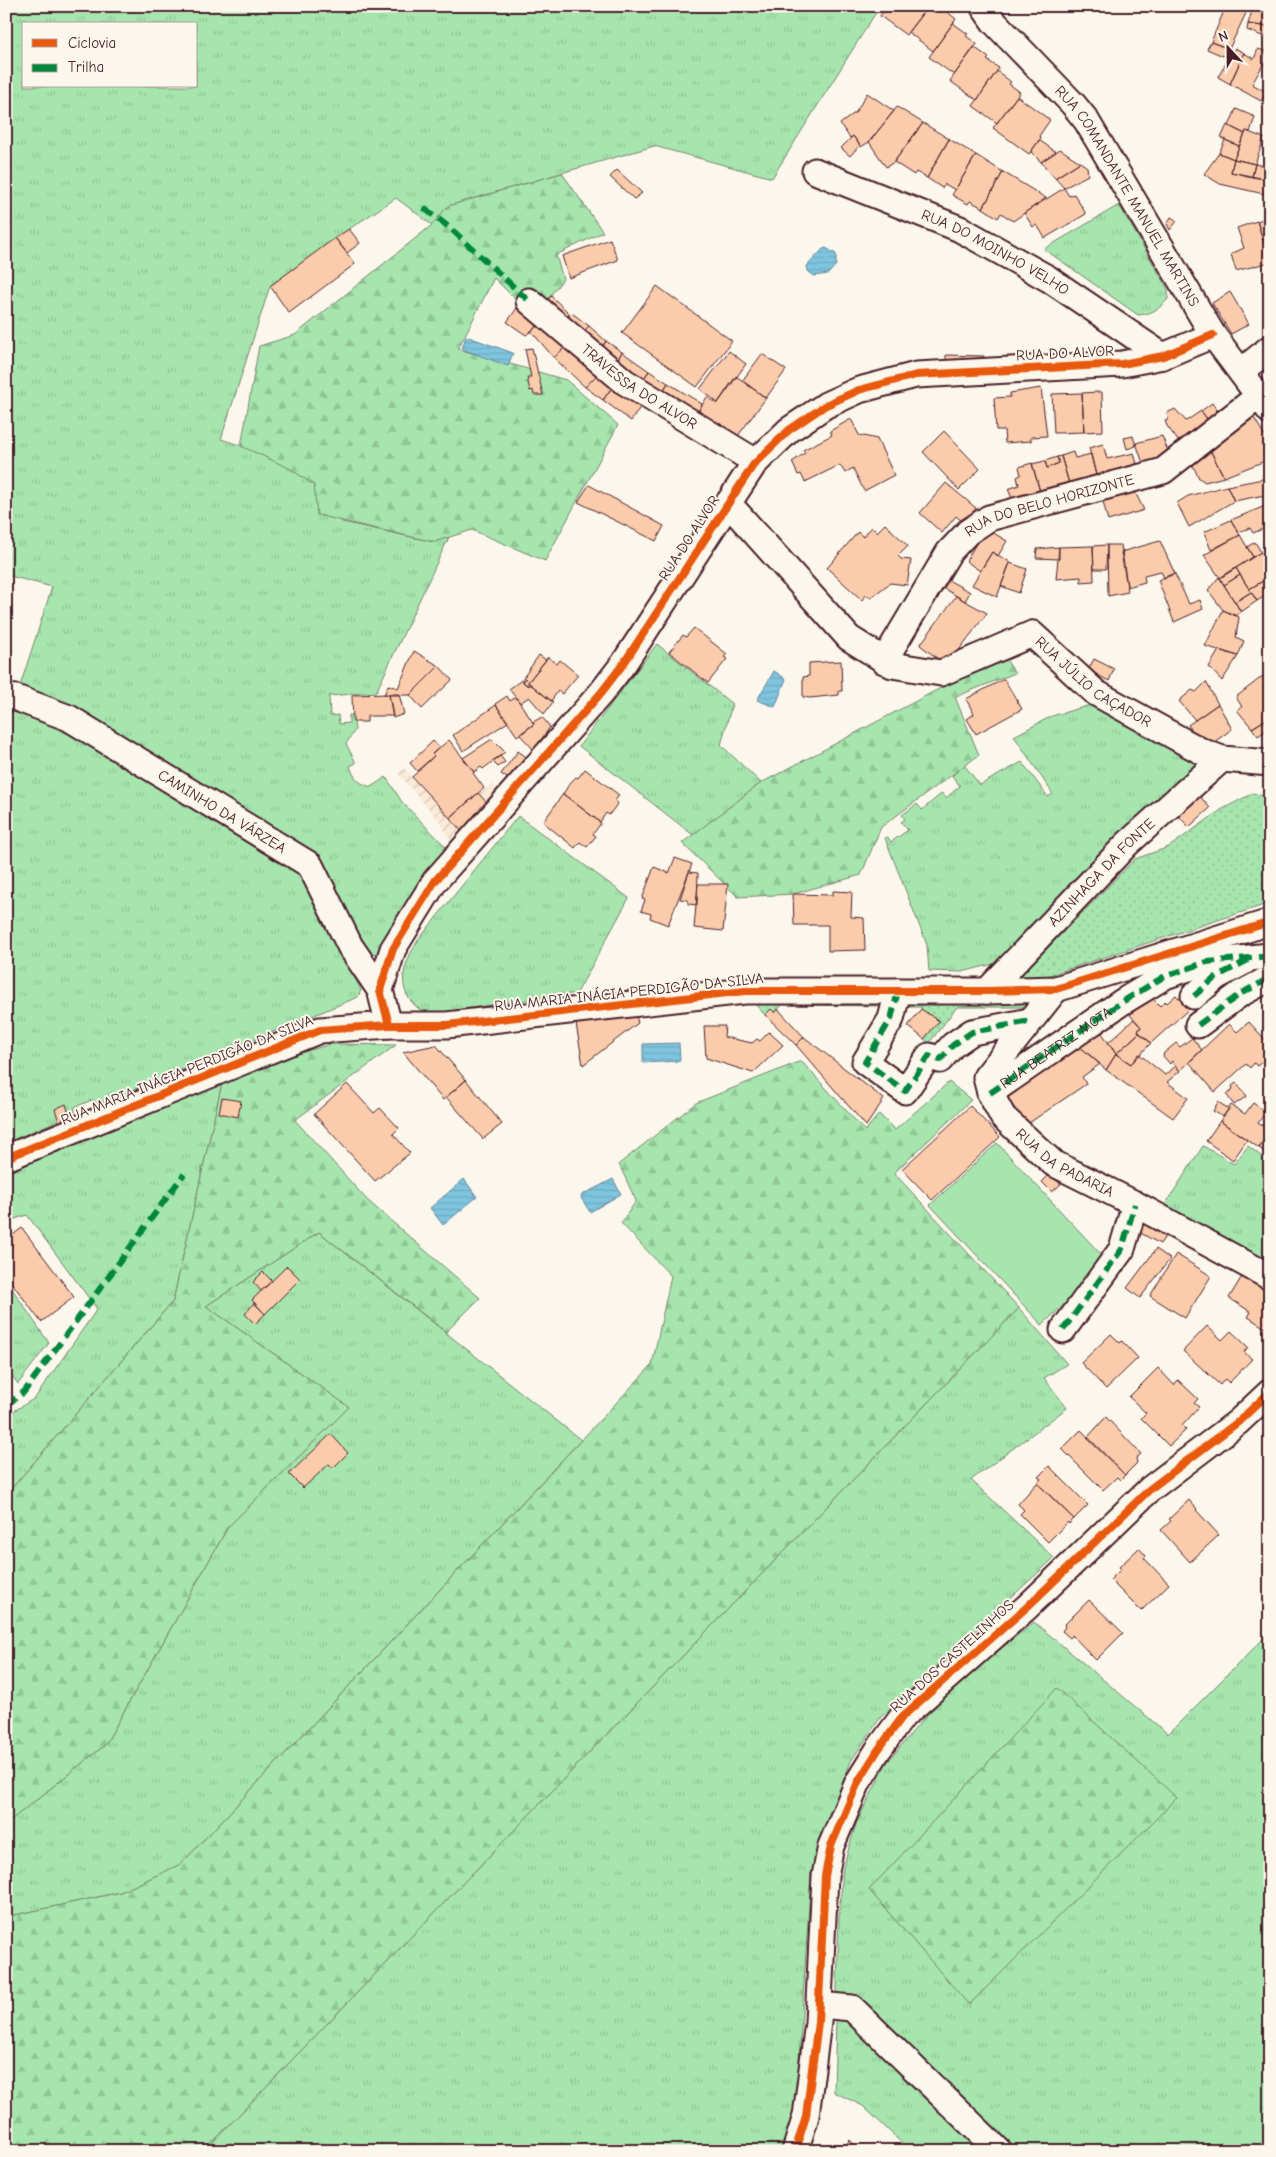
<svg xmlns="http://www.w3.org/2000/svg" width="1276" height="2157" font-family="'Comic Neue',sans-serif">
<style>
.industrial{fill:url(#industrial-furrows)}
.grass{fill:url(#grass-tufts);stroke:#78826c;fill-rule:evenodd}
.forest{fill:url(#forest-firs);stroke:#78826c}
.park{fill:url(#park-dots);stroke:#78826c}
.pitch{fill:#a6e6ae;stroke:#78826c}
.water{fill:url(#water-rules);stroke:#698397}
.building{fill:#fbccab;stroke:#4a1f2b}
.lines{fill:none;stroke-linecap:round;stroke-linejoin:round}
.minor-casing{stroke:#4a1f2b;stroke-width:29}
.minor{stroke:#fbf7ec;stroke-width:25}
.quiet{stroke:#00873e;stroke-width:6;stroke-dasharray:12 6;stroke-linecap:butt}
.cycleway-casing{stroke:#fbf7ec;stroke-width:11}
.cycleway{stroke:#e8590c;stroke-width:8}
.labels{text-anchor:middle;stroke-width:4;stroke-linejoin:round;paint-order:stroke}
.street-label{font-size:15px;fill:#4a1f2b;stroke:#fbf7ec}
</style>
<defs>
<pattern id="industrial-furrows" width="10" height="10" patternUnits="userSpaceOnUse" patternTransform="scale(1.25)"><rect width="10" height="10" fill="#fbead8"/><path d="M-1 1l2-2M0 10L10 0M9 11l2-2" fill="none" stroke="#d9c8ba"/></pattern>
<pattern id="grass-tufts" width="24" height="20" patternUnits="userSpaceOnUse" patternTransform="scale(1.25)"><rect width="24" height="20" fill="#a6e6ae"/><path d="M3 7l-1-3M5 7V3M7 7l1-3M15 17l-1-3M17 17v-4M19 17l1-3" fill="none" stroke="#90c596"/></pattern>
<pattern id="forest-firs" width="22" height="20" patternUnits="userSpaceOnUse" patternTransform="scale(1.25)"><rect width="22" height="20" fill="#a6e6ae"/><path d="M5 1l3.5 6h-7zM16 11l3.5 6h-7z" fill="#90c596"/></pattern>
<pattern id="park-dots" width="8" height="8" patternUnits="userSpaceOnUse" patternTransform="scale(1.25)"><rect width="8" height="8" fill="#a6e6ae"/><path d="M2 2h.1M6 6h.1" fill="none" stroke="#90c596" stroke-width="1.8" stroke-linecap="round"/></pattern>
<pattern id="water-rules" width="6" height="5" patternUnits="userSpaceOnUse" patternTransform="scale(1.25)"><rect width="6" height="5" fill="#7ec5df"/><path d="M0 2.5h6" fill="none" stroke="#6ea9c0"/></pattern>
</defs>
<rect width="100%" height="100%" fill="#fbf7ec"/>
<filter id="ink" filterUnits="userSpaceOnUse"><feTurbulence type="fractalNoise" baseFrequency=".02" numOctaves="2"/><feDisplacementMap in="SourceGraphic" scale="10" xChannelSelector="R" yChannelSelector="G"/><feConvolveMatrix kernelMatrix="1 2 1 2 8 2 1 2 1" color-interpolation-filters="sRGB"/></filter>
<g filter="url(#ink)">
<!-- industrial -->
<path class="industrial" d="M449,740l25,32 -1,1 12,17 8,-6 9,10 -50,50 -11,-21 -43,-50 6,-5 8,9 6,-6 -8,-8 23,-22 7,8z"/>
<!-- grass -->
<path class="grass" d="M6,6h874l-108,172 -118,-32 -206,60 -16,19 -36,-27 -47,31 -79,57 -49,153c29,9 71,25 93,46 11,10 19,25 28,37l92,20 15,-5 -73,155 -47,4 1,20 8,-1 1,9 10,-1v-8h4l2,15 -9,14 10,19 -6,3c4,12 8,17 21,21l15,-10 16,25 46,47 -26,28 -41,74 -4,3 -13,-3 -42,-86 -302,-179 32,-99 -46,-12zM24,24h172v62h-172z
M1119,205l49,84v10c-9,10 -16,15 -30,16l-94,-66z
M657,644l75,60 -11,41 40,38 -68,52 -114,-89z
M1094,704l107,57 -7,8 -70,60 -92,105 -27,27 -43,11 -33,-1 -2,-26 -42,-107 2,-2 4,6 17,-12 -7,-8 4,-3 -3,-4 15,-11 5,6 20,-17 4,5 14,-12 -8,-10 12,-11 16,20 42,-23 26,35 5,-3 -39,-58 38,-20z
M6,707l59,21 237,143 59,119 -3,7 -259,107 -7,-4 -17,7v6l-69,30z
M518,816l111,82 -52,95 -150,21c-34,-19 -26,-47 -8,-75z
M222,1083l-49,218 -167,194v-79l29,-18 62,-89 -70,-94 -21,7v-49z
M1203,1146l31,18 14,-18 22,17v103l-107,-58z
M319,1232l262,208 -400,424 -60,28 -115,25v-93l99,-79 123,-218 121,-120 -143,-101z
M6,1280l43,63 -31,41 -12,-17z
M1019,1308l48,56 -23,14 23,30 -96,72 83,78 -174,160 -29,43 -33,87 -7,26 -15,232 -14,45h-578z
M1034,1622l134,112 102,-102v519h-360l-47,-45 -29,-14 5,-175 4,-49 13,-44 30,-60 38,-46 44,-43z"/>
<!-- forest -->
<path class="forest" d="M562,173l41,59 -47,23 7,24 -19,25h-24l-26,-26 -36,71 108,31 52,45 -73,136 -73,-31 -38,12 -117,-27 -3,-30 -25,-17 -48,-22 18,-100 36,-11 137,-110 16,-19z
M1003,655l12,18 -60,24 24,58 -98,72 -20,48 -68,19 -55,3 -56,-54 79,-60z
M331,1044l65,1 -101,75 72,80 113,98 -34,34 -127,-100 -113,74 143,101 -121,120 -123,218 -99,79v-329l167,-194 49,-218 58,-24z
M801,1061l64,70 14,-17 16,16 54,-48 22,18 -77,73 125,135 -815,843h-198v-234l115,-25 60,-28 471,-499 19,-89 -50,-53 15,-22 -17,-37 77,-61z
M1057,1688l120,110 -208,207 -100,-115z"/>
<!-- park -->
<path class="park" d="M1253,793l17,5v105l-220,72 -33,4 118,-120 34,-12 52,-37z
M888,1002l-4,4 -102,-1 -7,8 -4,-4 -6,6 -11,-12z
M901,1002h139l-4,5h-79l-28,36 -5,-4 14,-18 -17,-12 1,-2h-19z"/>
<!-- pitch -->
<path class="pitch" d="M997,1143l112,120 -67,62 -112,-120z"/>
<!-- water -->
<path class="water" d="M826,248l10,6v11l-8,9 -14,2 -6,-5 -1,-5 16,-17z
M466,336l47,17 -5,13 -46,-17z
M774,671l12,8 -11,28 -18,-7z
M679,1043l1,18 -37,2v-19z
M464,1179l13,18 -34,28 -13,-17z
M613,1179l8,15 -31,18 -9,-14 1,-3z"/>
<!-- building -->
<path class="building" d="M887,6h41l-22,29 -26,-19z
M928,6h15l3,3 -1,1 11,9 -23,32 -25,-19z
M1226,6h7l13,7 -17,36 -18,-7z
M1245,6h25v21l-22,-3 4,-13z
M953,23l15,11 -2,2 11,8 -23,31 -25,-18z
M1248,24l22,3v12l-23,-9z
M1211,42l16,6 -4,8 -16,-7z
M974,47l15,11 -2,2 12,8 -22,32 -27,-19z
M1235,48l9,5 -14,31 -12,-7z
M1258,49l7,2 -1,12 -12,21 14,8 -5,9 -31,-17 14,-31 10,6z
M997,71l14,11 -2,2 11,8 -23,31 -24,-17z
M867,93l27,18 -25,31 -8,5 -8,-11 -3,2 -10,-14 16,-12z
M1017,96l33,24 -11,16 2,2 -12,16 -36,-26z
M897,107l26,16 -29,39 -8,5 -17,-25z
M1236,109l19,8 -5,15 -4,-1 -1,3 -16,-8z
M923,123l26,16 -22,39 -11,-6 -2,3 -20,-13z
M1227,125l18,9 -6,12 -18,-8z
M1246,131l18,7 -9,26 -21,-5z
M853,136l7,9 -10,11 -9,-8z
M949,139l27,16 -21,35 -10,-6 -3,4 -15,-10z
M1039,140l17,12 -15,10 -10,-10z
M1225,140l14,6 -5,13 -15,-6z
M1060,149l20,13 -25,16 -14,-16z
M1219,153l15,6 -3,13 39,8v11l-6,-1v4l-44,-10 -16,-10z
M976,155l27,17 -20,36 -13,-7 -2,3 -16,-9z
M1234,159l21,5 -3,13 -21,-5z
M1080,162l7,5 1,8 -24,13 -9,-10z
M1255,164l15,3v13l-18,-3z
M617,170l25,23 -8,6 -24,-22z
M1003,172l43,26 -33,23 -12,-8 -3,5 -15,-10z
M1064,188l5,8 5,-2 12,20 -41,24 -8,-13 -4,2 -9,-14z
M1171,217l6,4 -7,9 -3,-6z
M1270,217v43l-13,-39z
M1257,221l13,41 -34,9 -5,-17 13,-6 -7,-20z
M349,229l11,14 -13,10 -12,-15z
M335,238l20,26 -66,49 -19,-27z
M610,239l8,21 -49,18 -7,-22z
M657,286l75,55 -35,46 -75,-54z
M1230,292l19,32 -18,10 -19,-31z
M551,296l19,18 -7,8 -19,-18z
M520,304l25,16 -19,15 -19,-13z
M572,313l17,13 -11,11 -15,-15z
M545,320l25,22 -16,16 -23,-27z
M589,326l17,15 -8,13 -20,-17z
M606,341l16,11 -9,15 -15,-13z
M570,342l31,29 -16,16 -31,-29z
M532,348l11,47h-9l-1,-5 -3,1 -3,-14h4l-6,-28z
M729,351l17,13 -28,39 -18,-14z
M622,352l27,19 -9,13 -27,-17z
M762,354l24,16 -20,28 -24,-17z
M946,355l38,1 -1,6 -37,-1z
M601,371l14,12 -12,17 -18,-13z
M649,371l19,12 -9,14 -19,-13z
M736,376l30,22 -32,43 -38,-26 11,-18 10,7z
M668,383l34,21 -6,11 -37,-18z
M613,386l32,14 -14,21 -28,-21z
M1041,388l6,48 -16,1v4l-26,2 -1,-13h-8l-2,-32 16,-1v-4z
M1098,392h4l1,39 -19,1 -2,-39z
M1082,393l2,39 -30,1 -2,-39z
M1212,403l5,7 -4,4 3,4 -6,4 -9,-11z
M1175,409l11,12 15,-10 13,17 -29,22 -18,-24 -2,-5 3,-1 -1,-7z
M1254,418l16,26v15l-46,18 -16,-31z
M851,419l8,16 18,4 17,36 -30,16 -11,-23 -8,5 -5,-8 -35,17 -4,-8 -3,1 -6,-13 13,-9 -2,-3 29,-15 -2,-4z
M944,431l36,38 -21,21 -36,-38z
M1133,436l3,10 -9,3 -3,-11z
M1162,436l9,23 -27,7 -8,-23z
M1103,444l4,15 27,-6 4,15 -41,11 -8,-31z
M1208,446l16,31 -19,5 -6,-4 -9,-18z
M1073,452l2,6 16,-4 6,25 -27,8 -9,-31z
M1061,456l9,31 -29,8 -9,-31 13,-3 2,7 12,-5 -2,-6z
M1057,457l2,6 -12,5 -2,-7z
M1032,463l9,32 -27,8 -6,-14 11,-4 -2,-8 4,-2 -2,-8z
M1268,478l2,16 -36,7 -7,-15z
M946,483l30,25 -12,15 -8,-7 -14,17 -22,-20z
M589,485l75,41 -8,15 -78,-39z
M1227,486l7,15 -45,26 -12,-24 11,-7z
M1134,490l10,20 -36,11 -5,-20z
M1270,504v22l-17,7 -3,-5 -12,4 -7,-12z
M1231,520l9,15 -29,15 -7,-18z
M885,524l23,22 -10,10 3,3 10,1 -4,25 -17,-2 -20,15 -4,-3 -4,5 -35,-32 31,-36 5,5 9,-10 5,5z
M985,528l22,13 -9,15 -6,-4 -12,19 -14,-10z
M1240,535l13,22 -33,21 -16,-23z
M1160,541l15,33 -11,4 -3,-7 -17,4 1,7 -18,5 -6,-35z
M1255,542l6,10 -8,5 -6,-10z
M1107,545h14l7,47 -20,4z
M1107,545l-1,24h-12l-1,-23z
M1093,546l1,35 -13,1v-5l-25,2 3,-32z
M1059,547v12l-23,-1 1,-9z
M992,552l18,10 -13,35 -25,-12z
M1261,552l9,14v11l-21,12 -13,-21z
M1010,563l17,6 -8,24 -18,-7z
M1236,568l4,7 -16,10 -4,-7z
M1172,574h3l14,30 11,-4 3,9 -29,13 -16,-42z
M1240,575l11,17 -16,10 -11,-17z
M1219,577l22,35 -5,4 -13,-6 -15,-20z
M1270,577v16l-13,8 -8,-12z
M948,580l22,12 -5,9 -22,-13z
M1251,592l6,9 -16,11 -6,-10z
M956,596l31,17 -40,53 -27,-21z
M1223,610l16,7 -3,20 8,4 -6,15 -33,-10z
M694,628l33,26 -3,3 3,2 -19,24 -39,-31 14,-17 3,2z
M1219,650l19,6 -16,25 -13,-14z
M414,651l25,15 -29,29h-26l4,-10 10,3z
M539,655l7,5 -18,22v4l-5,-4 3,-3 -3,-1z
M548,657l9,7 3,-4 18,15 -16,19 -4,-3 -7,10 -23,-19z
M1094,659l20,10 -5,12 -21,-11z
M841,661l1,30h-3v4l-29,3 -7,-1v-20l6,-1v-13z
M439,666l13,14 -30,29 -12,-14z
M1263,676l7,10v31l-18,11 -15,-18 5,-3 -6,-10z
M523,679v3l5,4 2,-2 23,18 -9,12 -15,-17 -9,6 -11,-14z
M1004,679l18,30 -46,25 -9,-15 7,-5 -8,-15z
M1206,682l12,22 -23,16 -16,-19 13,-11 4,2z
M389,694l4,22h-26v6h-14l-1,-27z
M389,694h10l5,20 -11,4z
M507,696l3,5 6,-4 18,27 -17,12 -22,-32z
M1218,704l14,25 -26,19 -18,-23z
M496,705l12,17 -45,29 -10,-16z
M542,717l8,10 -16,23 -14,-15 14,-11 -1,-2z
M1270,717v11l-12,8 -6,-8z
M492,739l13,13 -22,17 -2,-2 -7,5 -11,-14z
M449,740l25,32 -1,1 11,15 -34,30 -38,-41 22,-21 -2,-2z
M433,741l6,7 -7,6 2,2 -17,15 -7,-8z
M518,751l11,8 -17,22 -11,-7z
M500,756l5,6 -7,5 -6,-6z
M585,769l34,26 -4,6 3,2 -9,12 -3,-2 -6,9 -37,-28 7,-11 6,-6 2,1z
M478,793l12,13 -26,28 -14,-16z
M1197,793l13,15 -21,19 -14,-15z
M563,794l38,29 -8,11 3,2 -9,11 -7,-5 -5,6 -32,-26z
M675,858l17,6 -24,61 -18,-7 1,-4 -10,-3 4,-11 -3,-1 12,-32 15,6z
M689,872l9,1 -1,32 -9,-1v-4l-8,-1z
M698,884h30l-5,47 -29,-3z
M833,891l19,1 -1,25 13,1 1,32 -37,1v-26h-34l-1,-31 40,1z
M1176,995l13,14 -38,34 -13,-12 3,-4 -11,-12 20,-19 10,10 5,-5 2,2z
M771,1009l4,4 3,-4 26,28 -8,8 -31,-30z
M921,1009l18,12 -15,18 -16,-13z
M636,1015l2,8 -55,42 -7,-41z
M1134,1019l7,8 -3,4 1,2 -23,21 -8,-11z
M1249,1022l21,23v10l-13,11 -3,-3 -4,5 -4,-4 -31,28 -26,-30 40,-38 8,8z
M1096,1024l20,30 -10,16 -29,-26z
M704,1026h21l-1,11 28,6 5,-4 3,2 9,-9 14,13 -30,28 -47,-15z
M1139,1033l12,10 -20,21 -15,-10z
M804,1037l80,62 -18,27 -70,-81z
M1192,1038l10,12 -22,21 -8,-10 -2,3 -7,-8 1,-3 12,-10 4,4z
M1077,1044l23,20 -18,13 4,7 -60,41 -22,-32z
M436,1045l30,35 -23,20 -40,-48z
M1116,1054l15,10 8,-10 26,21 11,-9 4,5 -13,11 21,16 -15,20 -67,-48z
M466,1080l36,44 -19,15 -37,-42z
M1236,1083l11,13 -13,9 -8,-11 7,-5 -1,-3z
M347,1084l27,29 6,-5 19,20 -6,6 17,19 -35,28 -61,-67z
M222,1098l19,3 -3,16 -19,-4z
M1218,1102l11,7 -6,8 -10,-6z
M1253,1103l13,9 -8,11 12,8 -11,17 -39,-27 11,-16 14,9z
M66,1104l4,14 -11,4 -4,-13z
M970,1106l30,31 -68,63 -30,-31z
M1220,1121l27,19 -14,20 -27,-19z
M1267,1135l3,1v19l-11,-7z
M1049,1175l12,9 -9,8 -10,-10z
M1147,1219l22,12 -9,13 -21,-12z
M22,1228l52,69 -33,25 -35,-47v-35z
M1156,1249l14,10 -30,39 -13,-10z
M1176,1254l35,22 -26,42 -35,-22z
M287,1266l13,13 -35,35 -13,-14z
M263,1272l9,9 -11,10 -8,-9z
M1244,1273l26,15v43l-22,-14 3,-5 -22,-14z
M254,1303l11,11 -10,10 -10,-10z
M1207,1326l15,14 9,-9 17,16 -4,5 8,7 -23,24 -4,-4 -5,6 -37,-34z
M1111,1334l9,9 2,-2 16,17 -32,31 -25,-26z
M1158,1368l16,17 4,-5 20,19 -4,4 5,4 -17,19 4,4 -17,16 -28,-28 5,-5 -17,-16z
M1106,1417l35,37 -5,4 1,5 -12,12 -38,-37z
M1081,1430l44,45 -5,5 -3,-3 -14,13 -41,-41z
M331,1434l17,19 -15,15 -4,-4 -26,24 -14,-14z
M1049,1466l39,39 -14,14 -37,-36 4,-4 -3,-2z
M1037,1483l37,36 -5,5 -1,-2 -20,20 -28,-28 4,-4 -6,-6z
M1189,1500l8,9 -1,1 23,25 -29,27 -29,-32 10,-9 -2,-2z
M1139,1548l7,8 -2,2 25,26 -28,27 -31,-31 11,-11 -2,-2z
M1089,1600l34,33 -27,27 -24,-25 -2,3 -8,-7 3,-4 -1,-2z
M850,2140l10,11h-21z"/>
<g class="lines">
<!-- minor casing -->
<g class="minor-casing">
<g id="minor">
<path id="s1" d="M983,6l11,16 79,82 13,16 127,215 57,76"/>
<path id="s2" d="M815,171l145,58 89,50 114,77"/>
<path id="s3" d="M529,301l96,81 131,80"/>
<path d="M1242,371l28,-23"/>
<path id="s4" d="M728,503l121,135 43,27 49,8 91,-39 64,59 105,58 21,8 48,4"/>
<path id="s5" d="M884,661l65,-109 19,-20 21,-14 174,-47 97,-76"/>
<path id="s6" d="M6,697l10,1 53,20 241,147 40,81 30,44"/>
<path id="s7" d="M1056,989l-70,88 4,16 13,24 50,46 82,41 135,73"/>
<path d="M898,991l-7,28 -26,43 40,29 24,-35 11,4 13,-15 19,-13 58,-11"/>
<path id="s8" d="M987,991l140,-147 95,-85"/>
<path d="M1194,996l22,-19 28,-15"/>
<path d="M389,1025l-9,-35 13,-41 42,-68 166,-188 23,-30 130,-199 35,-34 37,-25 33,-15 57,-15 206,-11 41,-8 50,-21"/>
<path d="M1198,1025l42,-31 30,-16"/>
<path id="s9" d="M990,1093l132,-91 43,-26 42,-14 63,-6"/>
<path d="M6,1158l314,-128 69,-5h58l298,-34h242l69,-2 214,-67"/>
<path d="M1063,1330l59,-81 13,-45"/>
<path d="M819,2005l33,3 147,143"/>
<path d="M795,2151l11,-35 12,-94 7,-146 6,-30 27,-64 20,-32 25,-34 124,-109 123,-118 88,-67 32,-30"/>
</g>
</g>
<!-- minor -->
<use href="#minor" class="minor"/>
<!-- quiet -->
<path class="quiet" d="M424,208l26,20 79,73
M898,991l-7,28 -26,43 40,29 24,-35 11,4 13,-15 19,-13 58,-11
M1194,996l22,-19 32,-17
M1198,1025l42,-31 30,-16
M990,1093l132,-91 43,-26 42,-14 63,-6
M1063,1330l59,-81 13,-45
M6,1405l18,-13 160,-218"/>
<!-- cycleway casing -->
<g class="cycleway-casing">
<path id="cycleway" d="M389,1025l-9,-35 13,-41 42,-68 166,-188 23,-30 130,-199 35,-34 37,-25 33,-15 57,-15 206,-11 41,-8 50,-21
M6,1158l314,-128 69,-5h58l298,-34h242l69,-2 214,-67
M795,2151l11,-35 12,-94 7,-146 6,-30 27,-64 20,-32 25,-34 124,-109 123,-118 88,-67 32,-30"/>
</g>
<!-- cycleway -->
<use href="#cycleway" class="cycleway"/>
</g>
</g>
<g class="labels">
<!-- street labels -->
<g class="street-label">
<text dy="5" stroke="none"><textPath href="#s1" startOffset="240">RUA COMANDANTE MANUEL MARTINS</textPath></text>
<text dy="5" stroke="none"><textPath href="#s2" startOffset="198">RUA DO MOINHO VELHO</textPath></text>
<text transform="translate(1065 353) rotate(-3)" y="5">RUA DO ALVOR</text>
<text dy="5" stroke="none"><textPath href="#s3" startOffset="140">TRAVESSA DO ALVOR</textPath></text>
<text dy="5" stroke="none"><textPath href="#s5" startOffset="241">RUA DO BELO HORIZONTE</textPath></text>
<text transform="translate(689 538) rotate(-57)" y="5">RUA DO ALVOR</text>
<text dy="5" stroke="none"><textPath href="#s4" startOffset="459">RUA JÚLIO CAÇADOR</textPath></text>
<text dy="5" stroke="none"><textPath href="#s6" startOffset="246">CAMINHO DA VÁRZEA</textPath></text>
<text dy="5" stroke="none"><textPath href="#s8" startOffset="165">AZINHAGA DA FONTE</textPath></text>
<text transform="translate(629 992) rotate(-6)" y="5">RUA MARIA INÁCIA PERDIGÃO DA SILVA</text>
<text dy="5" stroke="none"><textPath href="#s9" startOffset="80">RUA BEATRIZ MOTA</textPath></text>
<text transform="translate(187 1070) rotate(-22)" y="5">RUA MARIA INÁCIA PERDIGÃO DA SILVA</text>
<text dy="5" stroke="none"><textPath href="#s7" startOffset="234">RUA DA PADARIA</textPath></text>
<text transform="translate(952 1656) rotate(-42)" y="5">RUA DOS CASTELINHOS</text>
</g>
</g>
<!-- margin -->
<rect width="1276" height="2157" fill="none" stroke="#fbf7ec" stroke-width="25"/>
<rect x="12" y="12" width="1251" height="2132" fill="none" stroke="#4a1f2b" stroke-width="2" filter="url(#ink)"/>
<!-- legend -->
<rect x="22" y="22" width="175" height="65" fill="#fbf7ec" stroke="#b4a19f"/>
<rect x="32" y="39" width="25" height="8" fill="#e8590c" stroke="#b4a19f"/>
<text x="68" y="48" font-size="15" fill="#4a1f2b">Ciclovia</text>
<rect x="32" y="64" width="25" height="8" fill="#00873e" stroke="#b4a19f"/>
<text x="68" y="72" font-size="15" fill="#4a1f2b">Trilha</text>
<!-- north arrow -->
<g transform="translate(1228 48) rotate(338)" stroke="#fbf7ec" stroke-width="4" paint-order="stroke">
<path d="M0-4L9 19L0 12L-9 19Z" fill="#4a1f2b"/>
<text y="-8" font-size="14" font-weight="bold" text-anchor="middle" fill="#4a1f2b">N</text>
</g>
</svg>
